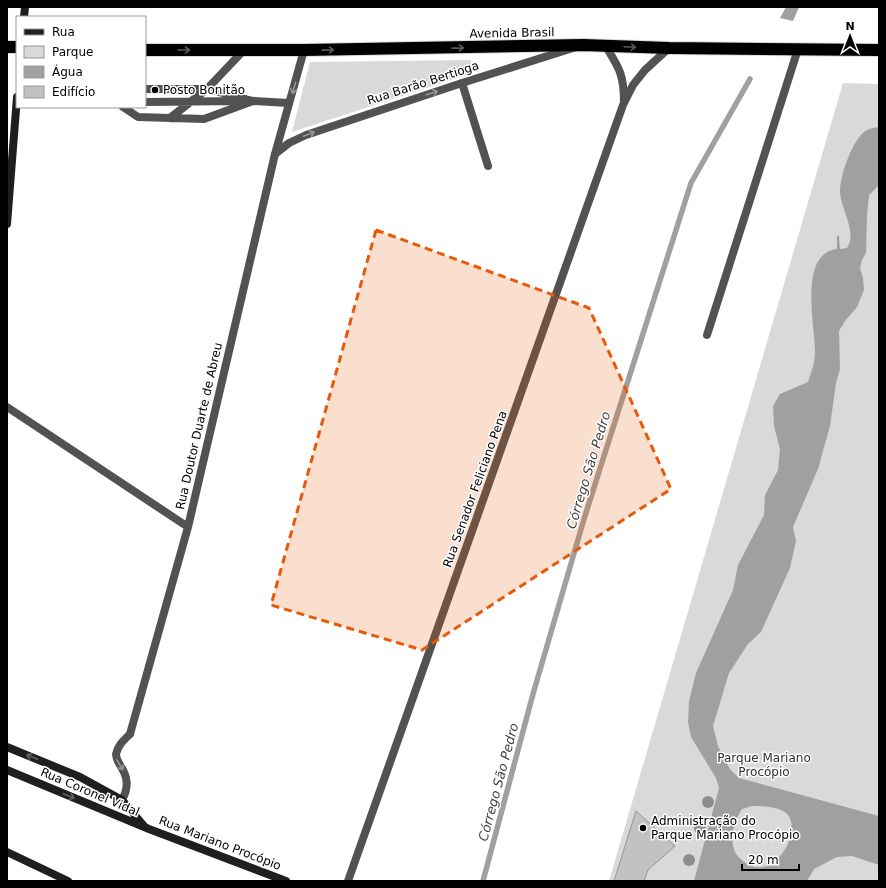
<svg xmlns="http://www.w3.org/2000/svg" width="886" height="888" font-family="'DejaVu Sans',sans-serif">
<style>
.green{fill:#d9d9d9}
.water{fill:#a0a0a0;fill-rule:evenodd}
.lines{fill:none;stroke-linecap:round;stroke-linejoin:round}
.stream{stroke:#a0a0a0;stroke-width:5.5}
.building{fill:#c2c2c2;stroke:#969696}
.highway-casing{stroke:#dbdbdb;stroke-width:14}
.lane{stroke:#525252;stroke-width:8}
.street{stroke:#525252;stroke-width:8}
.secondary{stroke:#1f1f1f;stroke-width:8}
.highway{stroke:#000;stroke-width:12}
.tree{fill:#8d8d8d}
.oneway{stroke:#595959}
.oneway2{stroke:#979797}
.oneway3{stroke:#626262}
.marked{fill:#e8590c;fill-opacity:0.2;stroke:#e8590c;stroke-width:3;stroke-dasharray:8 5;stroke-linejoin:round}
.poi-dot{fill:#000;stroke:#fff;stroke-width:1.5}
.labels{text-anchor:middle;stroke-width:3;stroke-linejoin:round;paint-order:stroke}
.street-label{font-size:12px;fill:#000;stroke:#fff}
.poi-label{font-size:12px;fill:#000;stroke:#fff;text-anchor:start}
.park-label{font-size:12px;fill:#303030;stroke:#fff}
.water-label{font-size:13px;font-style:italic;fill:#414141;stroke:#fff}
</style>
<rect width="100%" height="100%" fill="#fff"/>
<!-- green -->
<path class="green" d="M471,60l1,13 -180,59 18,-70z
M843,83l36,1v797h-270z"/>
<!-- water -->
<path class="water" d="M786,7h13l-6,14 -13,-3z
M879,127v58l-10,10 -2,20 -1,38 -4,7 -2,8 3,10 1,12 -7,17 -12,14 -6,10 1,38 -4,14 -6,43 -12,43 -25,58 3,14 -6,27 -29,64 -13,12 -19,29 -16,53 5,20 12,23 9,9 140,38v49l-27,-9 -15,1 -23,12 -7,12h-113l25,-93 -3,-10 -25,-41 -3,-15 1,-21 7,-28 37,-83 5,-25 26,-50 1,-20 13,-25 2,-21 -6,-23 -1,-20 7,-12 28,-12c3,-9 7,-19 7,-30 0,-26 -17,-99 22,-103v-13h2l1,13 7,-1c11,-16 -7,-39 -7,-57 0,-15 13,-54 27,-61 3,-2 8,-2 12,-3zM752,806c10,0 27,0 35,8 17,16 -14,72 -44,47 -3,-3 -6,-5 -8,-9 -6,-14 -1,-31 7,-43z"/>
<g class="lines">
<!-- stream -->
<path class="stream" d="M483,881l50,-187 51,-175 107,-336 59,-104"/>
</g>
<!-- building -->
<path class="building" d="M636,811l39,35 -27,24 -4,11h-30z"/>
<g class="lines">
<!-- highway casing -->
<g class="highway-casing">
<path id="highway" d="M7,47h10
M145,50h159l279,-5 86,3 210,2"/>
</g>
<!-- lane -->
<path class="lane" d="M462,83l26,83
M145,89h62l46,12 36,2
M145,102l97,-1
M123,107l15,10 66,2 49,-18
M170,118l37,-29 37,-39
M707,335l91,-286
M122,800c7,-13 6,-23 -2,-35 -2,-4 -4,-6 -4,-11 2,-9 8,-14 14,-20"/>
<!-- street -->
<path class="street" d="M605,45c14,23 19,29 19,57
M275,154l14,-11 17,-8 156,-52 111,-35
M7,407l181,120
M130,734l58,-207 87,-373 29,-104
M348,881l275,-776 10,-20 12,-15 24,-22"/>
<!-- secondary -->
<path class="secondary" d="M24,17l1,-10
M7,224l10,-127
M7,747l73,30 42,23 22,26
M7,770l142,59 137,52
M7,852l61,29"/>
<!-- highway -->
<use href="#highway" class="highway"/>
</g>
<!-- trees -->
<g class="tree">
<circle cx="708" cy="802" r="6"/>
<circle cx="700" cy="828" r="6"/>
<circle cx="689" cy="860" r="6"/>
</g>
<!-- one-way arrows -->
<defs><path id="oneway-shaft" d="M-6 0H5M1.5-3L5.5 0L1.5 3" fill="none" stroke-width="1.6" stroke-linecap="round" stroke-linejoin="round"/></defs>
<g class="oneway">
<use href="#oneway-shaft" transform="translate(630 47) rotate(3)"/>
<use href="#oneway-shaft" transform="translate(458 48) rotate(-1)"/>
<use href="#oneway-shaft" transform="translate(184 50)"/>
<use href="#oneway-shaft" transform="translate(328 50) rotate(-1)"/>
</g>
<g class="oneway2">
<use href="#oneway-shaft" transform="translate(294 88) rotate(106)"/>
<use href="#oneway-shaft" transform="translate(432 93) rotate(-18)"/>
<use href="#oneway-shaft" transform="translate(309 134) rotate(-21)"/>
<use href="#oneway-shaft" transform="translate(120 765) rotate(58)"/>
</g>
<g class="oneway3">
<use href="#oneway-shaft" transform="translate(32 757) rotate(-157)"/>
<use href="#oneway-shaft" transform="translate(69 796) rotate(22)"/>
</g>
<!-- marked area -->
<path class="marked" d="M376,230l213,78 82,181 -249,161 -151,-45z"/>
<!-- markers -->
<g class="poi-dot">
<circle cx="155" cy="90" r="4"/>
<circle cx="643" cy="828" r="4"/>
</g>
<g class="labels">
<!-- street labels -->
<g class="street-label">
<text transform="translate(512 33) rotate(-1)" y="4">Avenida Brasil</text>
<text transform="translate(423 83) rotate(-18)" y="4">Rua Barão Bertioga</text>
<text transform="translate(199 426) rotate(-77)" y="4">Rua Doutor Duarte de Abreu</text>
<text transform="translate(475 489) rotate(-70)" y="4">Rua Senador Feliciano Pena</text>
<text transform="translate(90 792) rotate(23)" y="4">Rua Coronel Vidal</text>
<text transform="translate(220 843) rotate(21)" y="4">Rua Mariano Procópio</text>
</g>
<!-- poi labels -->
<g class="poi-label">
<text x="163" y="94">Posto Bonitão</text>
<text x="651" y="825">Administração do<tspan x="651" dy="14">Parque Mariano Procópio</tspan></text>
</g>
<!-- park labels -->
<g class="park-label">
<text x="764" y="762">Parque Mariano<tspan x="764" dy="14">Procópio</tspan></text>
</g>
<!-- water labels -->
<g class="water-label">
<text transform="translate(588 470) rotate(-73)" y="5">Córrego São Pedro</text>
<text transform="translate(498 782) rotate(-75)" y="5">Córrego São Pedro</text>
</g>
</g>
<!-- border -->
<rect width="886" height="888" fill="none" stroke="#000000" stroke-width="16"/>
<!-- legend -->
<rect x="16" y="16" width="130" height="92" fill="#ffffff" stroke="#999999"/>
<rect x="24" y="29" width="20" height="6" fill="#1f1f1f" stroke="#999999"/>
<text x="52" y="36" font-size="12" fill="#000000">Rua</text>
<rect x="24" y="46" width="20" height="12" fill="#d9d9d9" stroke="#999999"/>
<text x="52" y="56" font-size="12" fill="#000000">Parque</text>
<rect x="24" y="66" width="20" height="12" fill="#a0a0a0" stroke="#999999"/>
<text x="52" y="76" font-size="12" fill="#000000">Água</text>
<rect x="24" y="86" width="20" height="12" fill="#c2c2c2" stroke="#999999"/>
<text x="52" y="96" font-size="12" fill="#000000">Edifício</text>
<!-- north arrow -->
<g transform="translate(850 36)" stroke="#ffffff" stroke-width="3" paint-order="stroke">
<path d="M0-3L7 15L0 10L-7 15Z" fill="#000000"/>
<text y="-6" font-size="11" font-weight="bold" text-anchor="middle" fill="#000000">N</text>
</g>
<!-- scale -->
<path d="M742 864v6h57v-6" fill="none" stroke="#000000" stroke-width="2"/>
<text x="748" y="864" font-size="12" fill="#000000" stroke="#ffffff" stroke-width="3" paint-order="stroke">20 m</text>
</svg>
